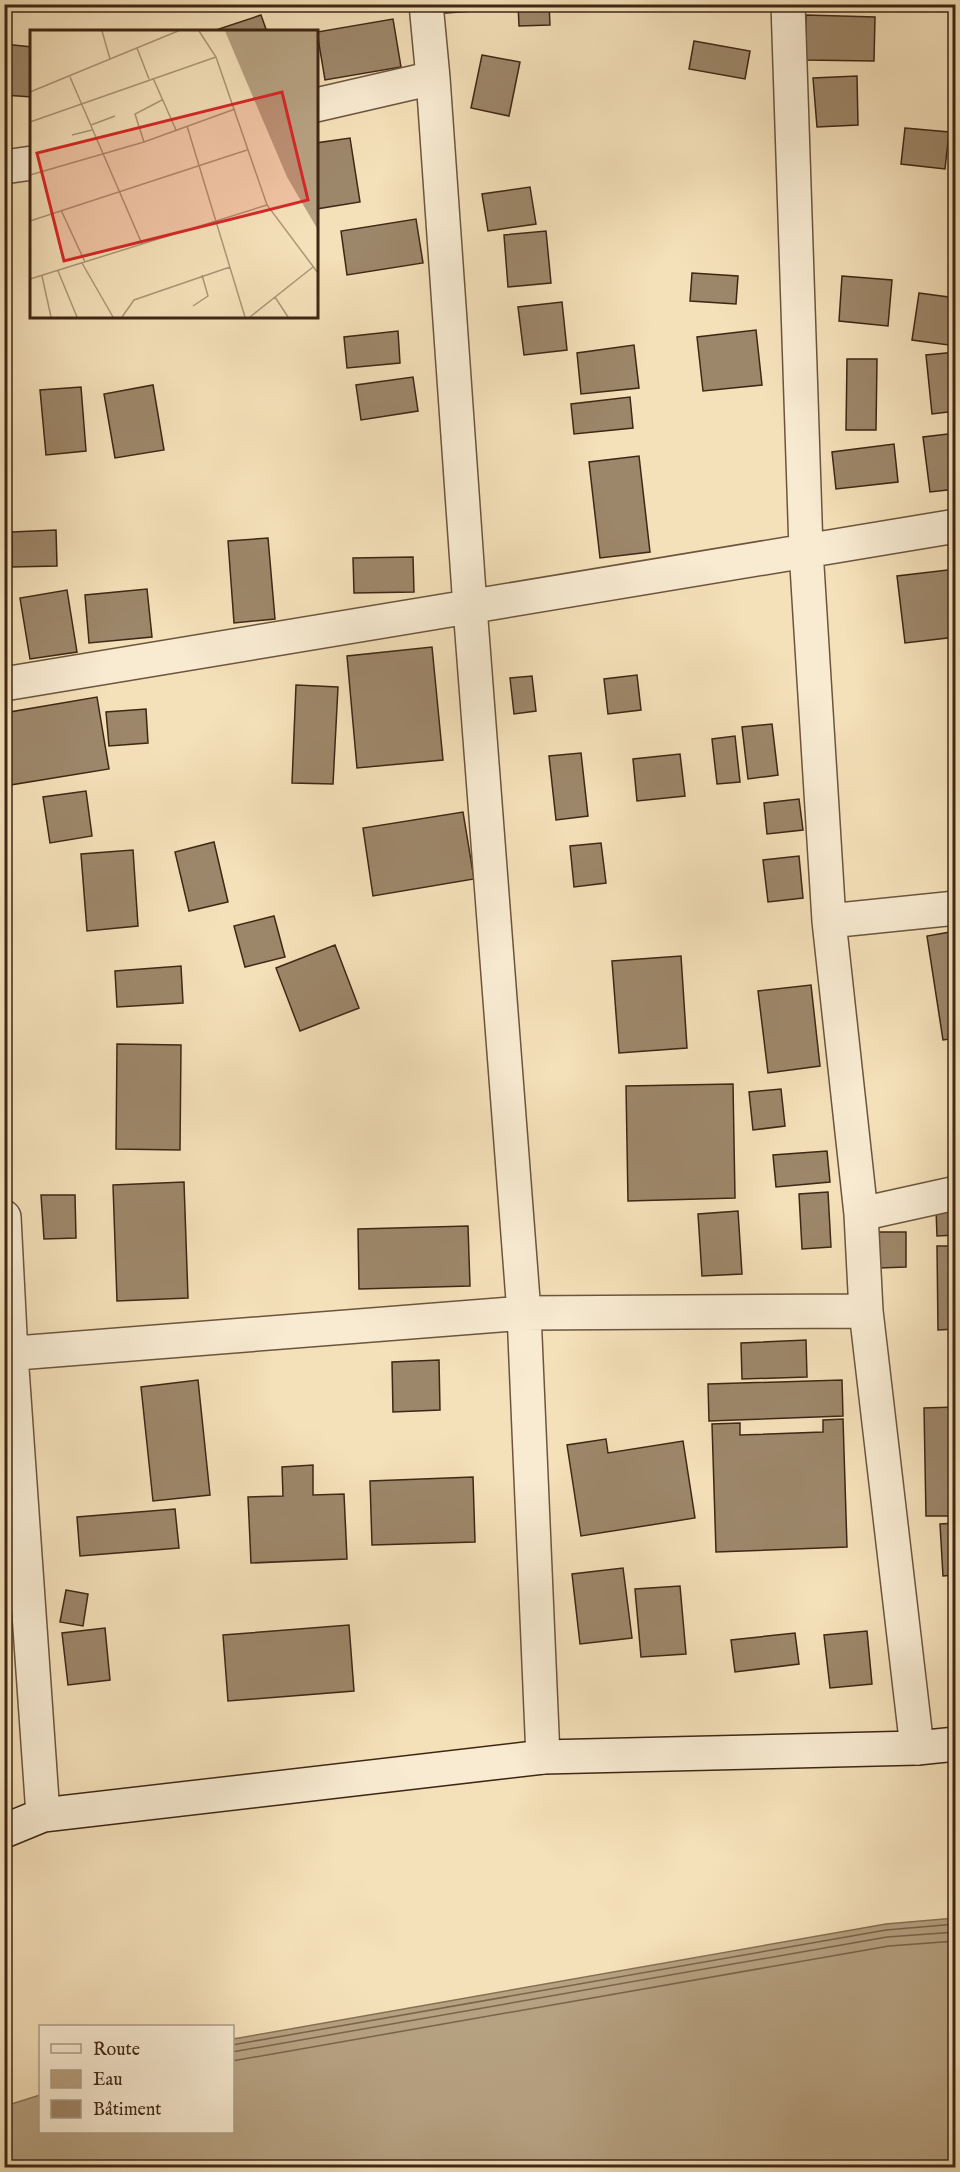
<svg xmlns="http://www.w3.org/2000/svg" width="960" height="2172" font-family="'IM FELL English',serif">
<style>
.water{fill:#b6a181;stroke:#867055;stroke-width:1.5}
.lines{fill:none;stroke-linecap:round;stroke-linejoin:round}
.shore{stroke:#7a644a;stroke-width:1.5}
.building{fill:#9d876a;stroke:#3e2714;stroke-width:1.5}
.street-casing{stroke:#6c553d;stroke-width:36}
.secondary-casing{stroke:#3e2714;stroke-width:36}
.street{stroke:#f8ebd2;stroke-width:33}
.secondary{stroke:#f8ebd2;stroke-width:33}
.inset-road{fill:none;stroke:#ab9677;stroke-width:1.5}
.view{fill:#d62828;fill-opacity:0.15;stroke:#d62828;stroke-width:3}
.inset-edge{fill:none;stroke:#3e2714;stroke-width:3}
</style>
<rect width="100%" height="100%" fill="#f4e0b9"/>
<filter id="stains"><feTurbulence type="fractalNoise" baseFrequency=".00333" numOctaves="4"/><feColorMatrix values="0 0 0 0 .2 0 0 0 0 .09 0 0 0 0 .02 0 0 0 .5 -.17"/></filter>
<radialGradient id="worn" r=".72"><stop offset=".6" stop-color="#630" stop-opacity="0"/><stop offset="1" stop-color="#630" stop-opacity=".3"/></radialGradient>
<!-- water -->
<path class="water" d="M955,1918v249h-950v-61l35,-11v37h192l1,-93 6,-1 647,-114z"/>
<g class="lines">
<!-- shore -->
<path class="shore" d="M232,2045l654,-115 70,-6
M232,2052l655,-115 69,-5
M232,2061l657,-115 67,-5"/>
</g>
<!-- building -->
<path class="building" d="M432,4h69l1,5 -70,5z
M518,4h31l1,21 -31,1z
M261,15l6,17 -54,-1z
M806,15l69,2 -1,44 -69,-1z
M393,19l8,48 -76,13 -8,-48z
M694,41l56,10 -5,28 -56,-10z
M4,44l28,3v50l-28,-2z
M482,55l38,7 -11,54 -38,-8z
M857,76l1,49 -41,2 -4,-49z
M905,128l44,4 -4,37 -44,-5z
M350,138l10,64 -44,7v-66z
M530,187l6,37 -48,7 -6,-37z
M416,219l7,44 -76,12 -6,-44z
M546,231l5,52 -43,4 -4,-52z
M692,273l46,3 -2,28 -46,-3z
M842,276l50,4 -4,46 -49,-5z
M919,293l37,5v48l-44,-6z
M562,302l5,48 -43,5 -6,-48z
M756,330l6,55 -59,6 -6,-54z
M398,331l2,32 -53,5 -3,-31z
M634,345l5,43 -58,6 -4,-41z
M956,352v59l-24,3 -6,-59z
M847,359h30l-1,71h-30z
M413,377l5,34 -57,9 -5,-35z
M153,385l11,65 -49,8 -11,-64z
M81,387l5,64 -40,4 -6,-65z
M630,397l3,31 -59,6 -3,-30z
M956,433v56l-26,3 -7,-55z
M894,444l4,38 -62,7 -4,-37z
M639,456l11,96 -50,6 -11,-96z
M56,530l1,36 -45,1v-35z
M268,538l7,81 -41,4 -6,-82z
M413,557l1,35 -60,1 -1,-35z
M956,569v68l-51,6 -8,-67z
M147,589l5,48 -63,6 -4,-48z
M67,590l10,62 -47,7 -10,-61z
M432,647l11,113 -86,8 -10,-112z
M637,675l4,35 -33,4 -4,-35z
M532,676l4,35 -22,3 -4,-36z
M296,685l42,2 -5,97 -41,-1z
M97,697l12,72 -105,17v-73z
M146,709l2,34 -39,3 -3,-34z
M772,724l6,51 -30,4 -6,-52z
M735,736l5,46 -23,2 -5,-45z
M581,753l7,63 -32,4 -7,-64z
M680,754l5,42 -48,5 -4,-42z
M86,791l6,45 -42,7 -7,-46z
M799,799l4,31 -36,4 -3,-31z
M463,812l11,67 -101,17 -10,-68z
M214,842l14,60 -39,9 -14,-59z
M601,843l5,40 -32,4 -4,-41z
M133,850l5,76 -51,5 -6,-77z
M799,856l4,42 -35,4 -5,-42z
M274,916l11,41 -40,10 -11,-41z
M956,931v107l-13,2 -16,-104z
M335,945l24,63 -59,23 -24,-63z
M681,956l6,92 -68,5 -7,-92z
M181,966l2,37 -66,4 -2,-36z
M811,985l9,81 -52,7 -10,-82z
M117,1044l64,1 -1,105 -64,-1z
M733,1084l2,114 -107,3 -2,-115z
M781,1089l4,37 -32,4 -4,-38z
M827,1151l3,31 -54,5 -3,-32z
M184,1182l4,116 -71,3 -4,-116z
M828,1192l3,55 -29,2 -3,-55z
M41,1195h34l1,43 -32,1z
M956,1208v27l-19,1 -1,-27z
M738,1211l4,63 -40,2 -4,-62z
M468,1226l2,60 -111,3 -1,-60z
M879,1232h27v35l-27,1z
M937,1246h19v83l-18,1z
M806,1340l1,37 -65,2 -1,-36z
M439,1360l1,50 -47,2 -1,-50z
M198,1380l12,115 -57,6 -12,-114z
M842,1380l1,36 -134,5 -1,-37z
M956,1407v109h-30l-2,-108z
M843,1419l4,128 -131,5 -4,-128 28,-1v12l83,-3v-12z
M606,1439l2,14 75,-12 12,77 -114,18 -14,-91z
M313,1465v30l31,-1 3,65 -96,4 -3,-66 35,-1 -1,-29z
M473,1477l2,65 -103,3 -2,-64z
M175,1509l4,39 -99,8 -3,-39z
M956,1523v52l-13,1 -3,-52z
M623,1568l9,70 -52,6 -8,-70z
M680,1586l6,68 -45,3 -6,-68z
M66,1590l22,4 -5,32 -23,-4z
M349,1625l5,66 -126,10 -5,-66z
M105,1628l5,52 -42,5 -6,-52z
M867,1631l5,53 -42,4 -6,-53z
M795,1633l4,31 -64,8 -4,-32z"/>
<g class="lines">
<!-- street casing -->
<g class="street-casing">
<path id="street" d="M426,4l7,74 37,529 54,706 19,444
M788,4l18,546 23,371 32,293 5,97 51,437
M316,105l117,-27
M4,167l28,-4
M4,684l952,-158
M829,921l127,-13
M861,1214l95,-21
M4,1217l7,137 32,461
M4,1354l520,-41 342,-2"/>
</g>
<!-- secondary casing -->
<g class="secondary-casing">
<path id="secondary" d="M4,1831l39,-16 500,-58 374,-9 39,-4"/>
</g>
<!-- street -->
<use href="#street" class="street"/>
<!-- secondary -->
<use href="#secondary" class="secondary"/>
</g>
<!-- overview -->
<g transform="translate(30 30)">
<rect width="288" height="288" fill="#f4e0b9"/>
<path d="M195,1h93v199l-31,-53z" fill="#b6a181"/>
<path class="inset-road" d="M72,1l8,28M169,1l17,26 51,148 51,68M107,18l12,31M40,47l72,167M123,48l23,52M0,62l148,-61M0,92l186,-65M61,95l24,-9M157,96l58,191M42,105l20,-5M114,112l-9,-28 27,-14M0,145l114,-33 91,-33M31,180l24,52M0,191l217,-71M52,233l31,54M28,241l19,46M12,246l9,41M0,249l237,-74M245,267l13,20M163,276l15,-10 -6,-21M92,287l12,-17 96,-33M220,287l63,-50"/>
<path class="view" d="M252,62l26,108 -244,61 -27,-108z"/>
<rect width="288" height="288" class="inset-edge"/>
</g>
<!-- margin -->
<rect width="960" height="2172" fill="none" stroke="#f4e0b9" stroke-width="24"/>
<rect x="6" y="6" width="948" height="2160" fill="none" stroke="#3e2714" stroke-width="3"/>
<rect x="12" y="12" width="936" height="2148" fill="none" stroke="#3e2714" stroke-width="1.5"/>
<!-- legend -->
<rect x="39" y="2025" width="195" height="108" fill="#f8ebd2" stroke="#ae9d86" stroke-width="1.5"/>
<rect x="51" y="2044" width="30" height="9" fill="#f8ebd2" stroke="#ae9d86" stroke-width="1.5"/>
<text x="93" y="2055" font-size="18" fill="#3e2714">Route</text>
<rect x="51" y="2070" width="30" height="18" fill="#b6a181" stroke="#ae9d86" stroke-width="1.5"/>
<text x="93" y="2085" font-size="18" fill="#3e2714">Eau</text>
<rect x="51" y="2100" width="30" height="18" fill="#9d876a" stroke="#ae9d86" stroke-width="1.5"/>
<text x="93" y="2115" font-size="18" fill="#3e2714">Bâtiment</text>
<rect width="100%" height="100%" filter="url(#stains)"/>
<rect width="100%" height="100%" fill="url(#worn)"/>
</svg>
